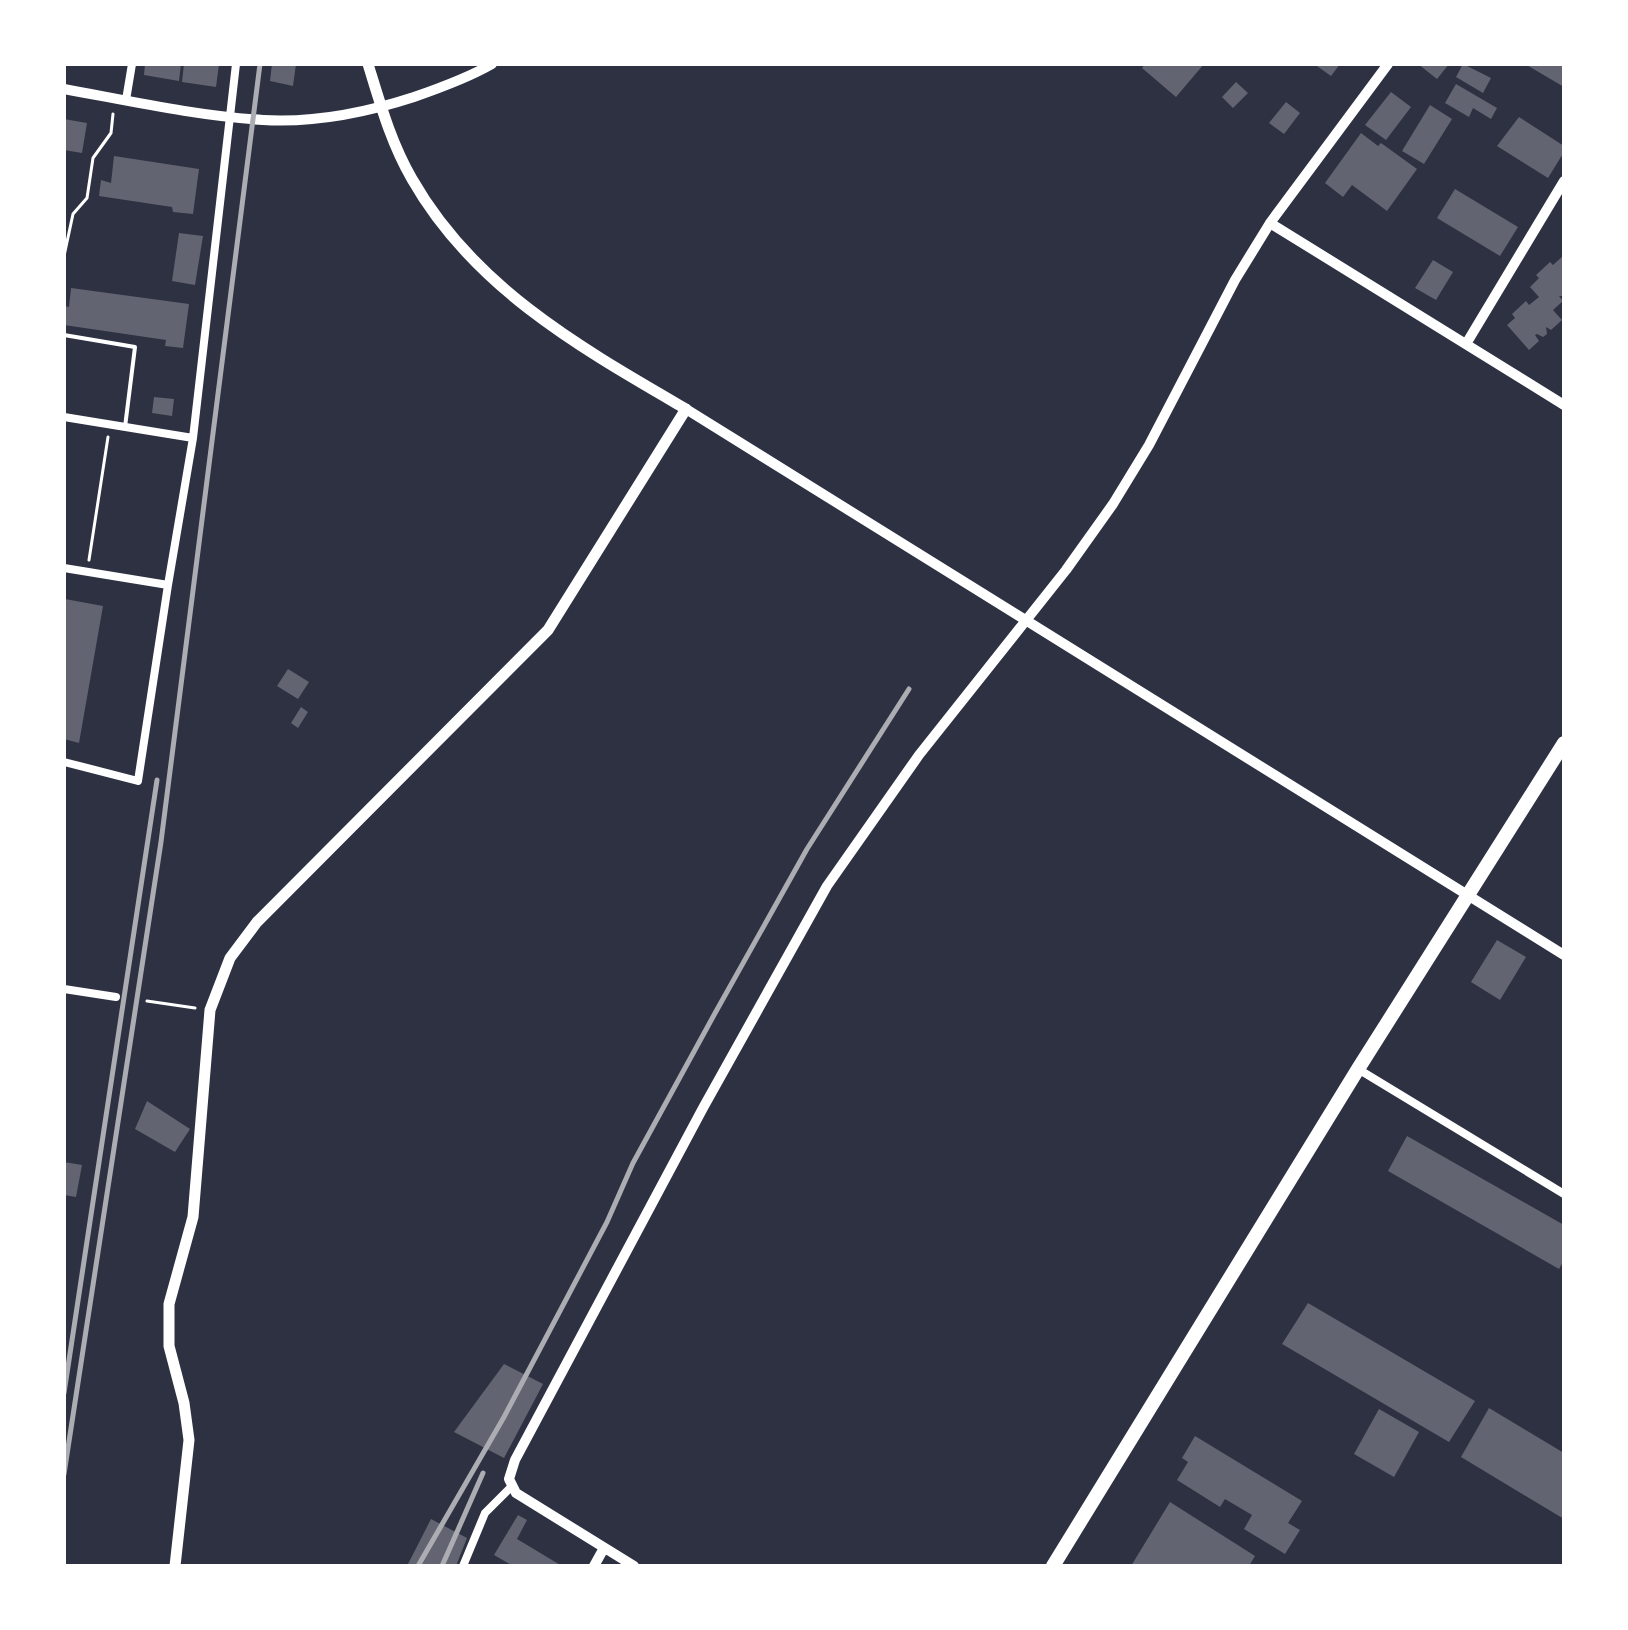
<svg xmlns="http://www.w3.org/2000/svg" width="1628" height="1630" font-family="Rubik,sans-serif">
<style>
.building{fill:#626471}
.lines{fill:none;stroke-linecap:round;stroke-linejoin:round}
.path{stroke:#fff;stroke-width:3}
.service{stroke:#fff;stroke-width:4}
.minor{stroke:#fff;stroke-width:8}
.tertiary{stroke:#fff;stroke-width:10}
.secondary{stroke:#fff;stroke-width:11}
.trunk{stroke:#fff;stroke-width:14}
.rail{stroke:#abadb3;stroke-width:5}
</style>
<rect width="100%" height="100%" fill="#2d3142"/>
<!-- building -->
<path class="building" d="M145,64h36l-2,17 -35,-6z
M184,64h35l-3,23 -34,-5z
M272,64h24l-3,22 -23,-5z
M1145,64h59l-28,33 -34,-29z
M1314,64h26l-9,12z
M1418,64h31l-12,15z
M1463,64l28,14 -8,15 -27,-16z
M1525,64h39v23z
M1236,82l12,11 -15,15 -11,-11z
M1456,84l41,24 -6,11 -18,-11 -4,9 -24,-14z
M1391,92l20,15 -25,33 -21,-15z
M1286,102l14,11 -16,21 -15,-11z
M1430,105l22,14 -28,45 -22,-13z
M1519,117l45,29v6l-16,26 -51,-32z
M64,119l23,4 -5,30 -18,-3z
M1361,133l17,13 3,-3 36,26 -30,42 -35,-26 -9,12 -18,-14z
M114,156l85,13 -6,45 -20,-2 -1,-5 -73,-11 2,-16 10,3z
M1455,189l63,38 -18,29 -63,-38z
M179,233l24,3 -8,49 -23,-4z
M1564,255v41h-5l4,5 -10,9 9,10 -11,10 -5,-3 1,7 -4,3 -6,-3 -2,1 4,6 -10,9 -22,-25 8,-7 -3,-4 14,-13 3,4 10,-8 -9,-10 9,-9 -3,-3 14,-13 3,3z
M1433,260l20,12 -17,28 -21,-12z
M71,288l118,16 -6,44 -18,-2 1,-6 -102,-15v-19l5,1z
M154,397l20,2 -2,17 -20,-3z
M65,599l38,7 -24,137 -15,-4z
M288,669l21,13 -11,17 -21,-13z
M301,707l7,5 -10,16 -7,-5z
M1497,940l29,17 -26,43 -29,-18z
M147,1101l43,28 -15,23 -40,-23z
M1407,1136l157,89v35l-5,9 -171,-98z
M64,1162l18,3 -6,32 -12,-2z
M1308,1303l167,98 -26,41 -167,-98z
M504,1364l39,20 -39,74 -50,-26z
M1489,1408l75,45v66l-103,-62z
M1379,1409l40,23 -25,45 -40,-23z
M1195,1436l107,65 -14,22 12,7 -15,24 -41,-25 8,-14 -27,-16 -5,8 -43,-27 11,-18 -6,-4z
M1170,1502l85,54 -6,10h-118z
M518,1515l9,5 -10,19 45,27h-49l-19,-11z
M431,1519l36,19 -11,28h-49z"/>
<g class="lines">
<!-- path -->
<path class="path" d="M64,256l9,-42 14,-16 6,-40 18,-25 2,-19
M89,560l19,-123
M147,1001l48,7"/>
<!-- service -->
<path class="service" d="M64,335l71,12 -10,80"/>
<!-- minor -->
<path class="minor" d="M126,100l6,-36
M64,417l129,21 -25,147
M193,438l43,-374
M64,568l104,17 -30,196 -74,-19
M64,989l52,8
M1358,1069l206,125
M463,1566l22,-53 26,-26"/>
<!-- tertiary -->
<path class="tertiary" d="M64,89c66,12 133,27 199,31 52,3 102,-7 151,-23 26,-9 54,-19 78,-33
M1270,223l294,182
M1466,344l98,-163
M686,409l878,546
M594,1566l10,-18
M634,1566l-118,-73 -7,-14 6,-19 188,-352 124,-222 92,-131 147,-185 47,-66 36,-59 86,-165 35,-57 118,-159"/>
<!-- secondary -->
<path class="secondary" d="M175,1566l14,-126 -5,-37 -15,-57v-42l24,-87 17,-207 20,-52 27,-36 291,-292 138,-221c-105,-61 -212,-121 -274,-230 -21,-36 -32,-76 -44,-115"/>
<!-- trunk -->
<path class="trunk" d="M1053,1566l305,-497 206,-326"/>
<!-- rail -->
<path class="rail" d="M64,1393l93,-613
M64,1474l97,-632 99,-778
M418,1566l86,-149 103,-195 26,-59 81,-148 93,-166 102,-160
M442,1566l41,-93"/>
</g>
<!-- border -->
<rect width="1628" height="1630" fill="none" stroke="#ffffff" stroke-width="132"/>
</svg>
